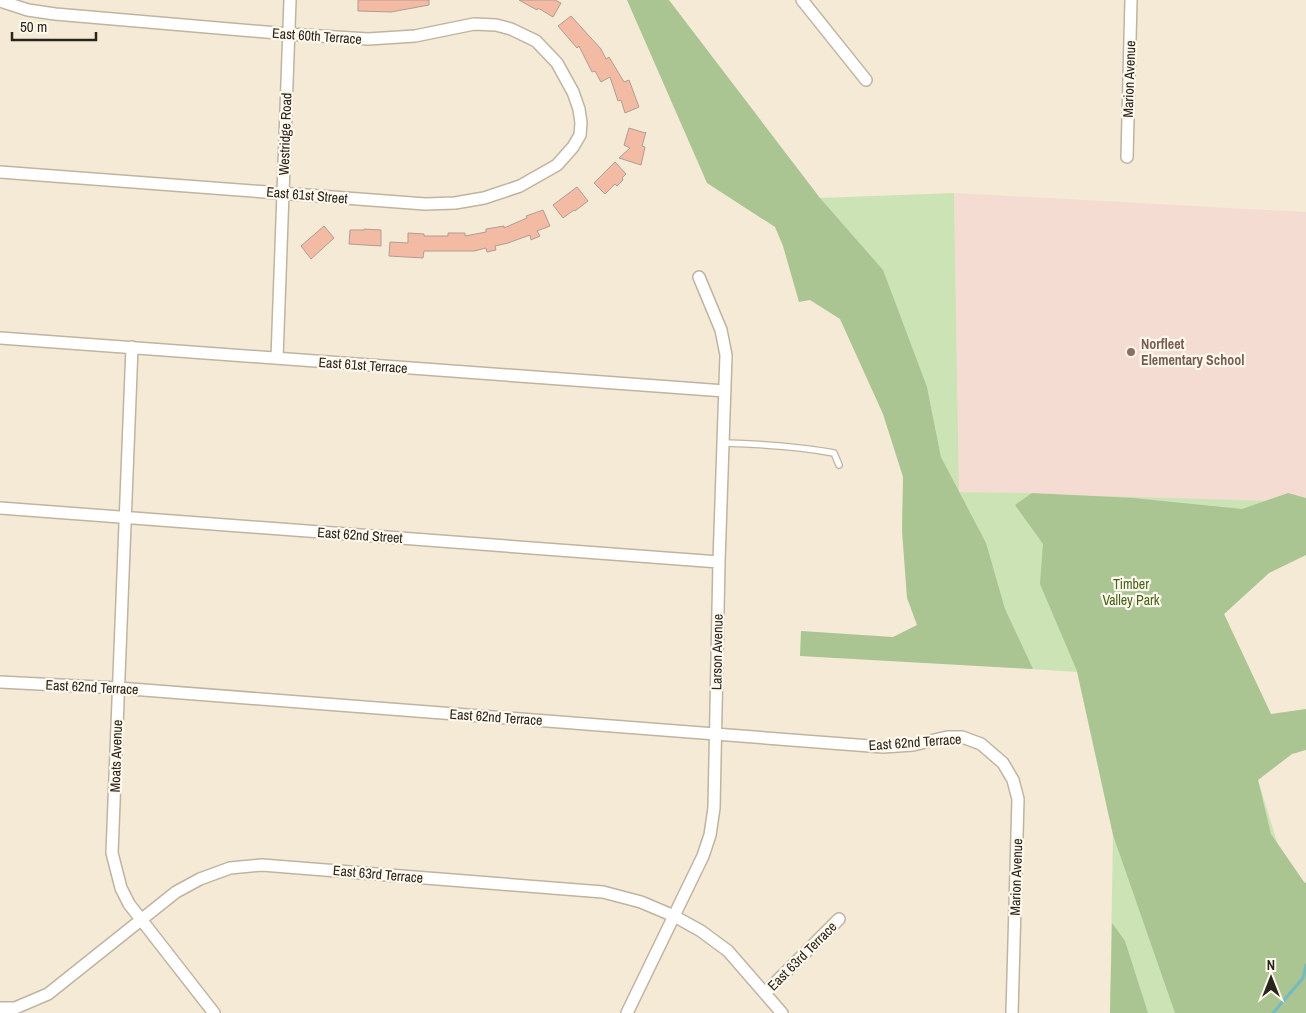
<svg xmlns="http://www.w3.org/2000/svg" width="1306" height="1013" font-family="'Archivo Narrow',sans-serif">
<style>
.education{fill:#f4dcd2}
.green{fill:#cce3b6}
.forest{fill:#aac492}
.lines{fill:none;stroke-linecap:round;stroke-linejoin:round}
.stream{stroke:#72bbc2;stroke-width:3}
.building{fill:#f4bba4;stroke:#b29c93}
.lane-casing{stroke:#bfb4a1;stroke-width:8}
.street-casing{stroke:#bfb4a1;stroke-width:14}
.lane{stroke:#fff;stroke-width:5.5}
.street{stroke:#fff;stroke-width:11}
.education-dot{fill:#8d6e63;stroke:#fff8ec;stroke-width:2}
.labels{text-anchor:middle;stroke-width:4.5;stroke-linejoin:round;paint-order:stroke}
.street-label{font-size:14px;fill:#29251e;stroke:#fff8ec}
.education-label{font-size:14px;font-weight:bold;fill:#785e54;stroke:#fff8ec;text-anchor:start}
.park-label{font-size:14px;fill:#43631d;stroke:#fff8ec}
</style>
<rect width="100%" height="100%" fill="#f5ead6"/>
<!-- education -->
<path class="education" d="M954,193l352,19v286l-18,-5 -46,16 -109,-11 -101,-5 -73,-1z"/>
<!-- green -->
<path class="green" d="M954,193l5,299 73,1 -1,1 275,8 -37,71 -45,41 34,166 37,121 11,112h-196l3,-179 -36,-162 -109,-7 -9,-173 -18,-35 -14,-70 -107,-189z"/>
<!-- forest -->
<path class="forest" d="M627,0h42l151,198 63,72 44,117 14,70 45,86 19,66 28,60 -233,-13 1,-25 92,6 24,-12 -10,-27 -5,-67 1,-54 -20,-63 -43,-95 -30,-19 -11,2 -16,-56 -8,-19 -68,-44z
M1032,493l101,5 109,11 46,-16 18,5v57l-37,18 -45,41 47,100 35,-5v41l-14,4 -34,26 13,54 33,48 2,1v130h-131l-62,-178 -36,-164 -37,-87 3,-40 -28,-39z
M1112,923l13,18 23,72h-38z"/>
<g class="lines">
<!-- stream -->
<path class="stream" d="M1273,1013l30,-35 3,-13"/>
</g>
<!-- building -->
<path class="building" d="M358,0h71v5l-38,7 -33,-1z
M519,0h36l6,3 -8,14 -15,-9 -1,2z
M571,16l30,33 5,10 3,-2 15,25 5,-2 10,27 -14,6 -4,-13 -3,1 -8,-24 -9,5 -6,-11 -3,1 -13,-26 -2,2 -19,-22z
M629,128l16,5 1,-1 -4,14 3,1 -4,18 -22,-7 11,-10 -6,-3z
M615,162l11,12 -4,4 1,2 -6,6 -2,-2 -10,10 -11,-11z
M577,187l11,14 -13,10 -1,-1 -11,8 -10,-13z
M543,210l7,16 -13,5 3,5 -9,4 -1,-5 -22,8 -13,3 1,4 -9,2 -1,-4 -12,3h-50l-1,7 -34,-2 1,-14 18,1v-10l16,1v2h24v-3h17v3l21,-4v-3l18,-3v2l23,-10 -1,-2z
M324,226l10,12 -23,21 -10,-13z
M364,229l17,1v16l-32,-2 1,-14h14z"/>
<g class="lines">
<!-- lane casing -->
<g class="lane-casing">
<path id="lane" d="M724,443c36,1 73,3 110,10l5,12"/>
</g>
<!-- street casing -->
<g class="street-casing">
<path id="street" d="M802,0l64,80
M0,1l28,9 27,4 234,20 79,5 47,-3 59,-12 22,1 15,4 25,12 21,22 16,29 6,17 2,14 -1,12 -7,12 -16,18 -37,21 -36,12 -29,5 -30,1 -425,-32
M1127,157l4,-157
M0,338l725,53
M132,347l-20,506 9,35 8,16 85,109
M277,358l13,-358
M0,508l719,54
M0,682l118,6 765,59 30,-2 34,-8h15l19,7 22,19 10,17 5,19 -6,214
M765,993l74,-74
M0,1008h15l33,-14 128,-102 24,-13 30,-11 32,-3 341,27 38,10 33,14 27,15 27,20 54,62
M627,1013l76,-157 7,-21 4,-27 5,-246 7,-207 -5,-25 -22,-53"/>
</g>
<!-- lane -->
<use href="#lane" class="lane"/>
<!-- street -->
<use href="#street" class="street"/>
</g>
<!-- markers -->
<circle class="education-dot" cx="1131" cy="352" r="5"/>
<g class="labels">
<!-- street labels -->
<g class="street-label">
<text transform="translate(317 36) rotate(4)" y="5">East 60th Terrace</text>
<text transform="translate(1129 79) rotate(-88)" y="5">Marion Avenue</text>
<text transform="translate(285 134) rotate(-88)" y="5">Westridge Road</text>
<text transform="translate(307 195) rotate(5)" y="5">East 61st Street</text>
<text transform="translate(363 365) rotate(4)" y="5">East 61st Terrace</text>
<text transform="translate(360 535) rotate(4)" y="5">East 62nd Street</text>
<text transform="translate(717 652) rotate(-89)" y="5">Larson Avenue</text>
<text transform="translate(92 687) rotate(3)" y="5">East 62nd Terrace</text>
<text transform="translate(496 717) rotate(4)" y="5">East 62nd Terrace</text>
<text transform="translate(915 742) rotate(-4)" y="5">East 62nd Terrace</text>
<text transform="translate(116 756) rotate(-88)" y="5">Moats Avenue</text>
<text transform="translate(378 874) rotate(5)" y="5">East 63rd Terrace</text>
<text transform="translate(1016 877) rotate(-88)" y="5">Marion Avenue</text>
<text transform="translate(802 956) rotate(-45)" y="5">East 63rd Terrace</text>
</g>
<!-- education labels -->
<g class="education-label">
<text x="1141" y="349">Norfleet<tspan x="1141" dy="16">Elementary School</tspan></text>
</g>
<!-- park labels -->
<g class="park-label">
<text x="1131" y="589">Timber<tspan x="1131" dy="16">Valley Park</tspan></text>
</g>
</g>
<!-- north arrow -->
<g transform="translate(1271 978)" stroke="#fff8ec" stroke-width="4" paint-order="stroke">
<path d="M0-4L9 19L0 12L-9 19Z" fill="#29251e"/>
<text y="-8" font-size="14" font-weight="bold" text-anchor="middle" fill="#29251e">N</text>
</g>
<!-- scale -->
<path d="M12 32v8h84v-8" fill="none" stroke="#29251e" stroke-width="2.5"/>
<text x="20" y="32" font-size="15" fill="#29251e" stroke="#fff8ec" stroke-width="4" paint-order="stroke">50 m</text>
</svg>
